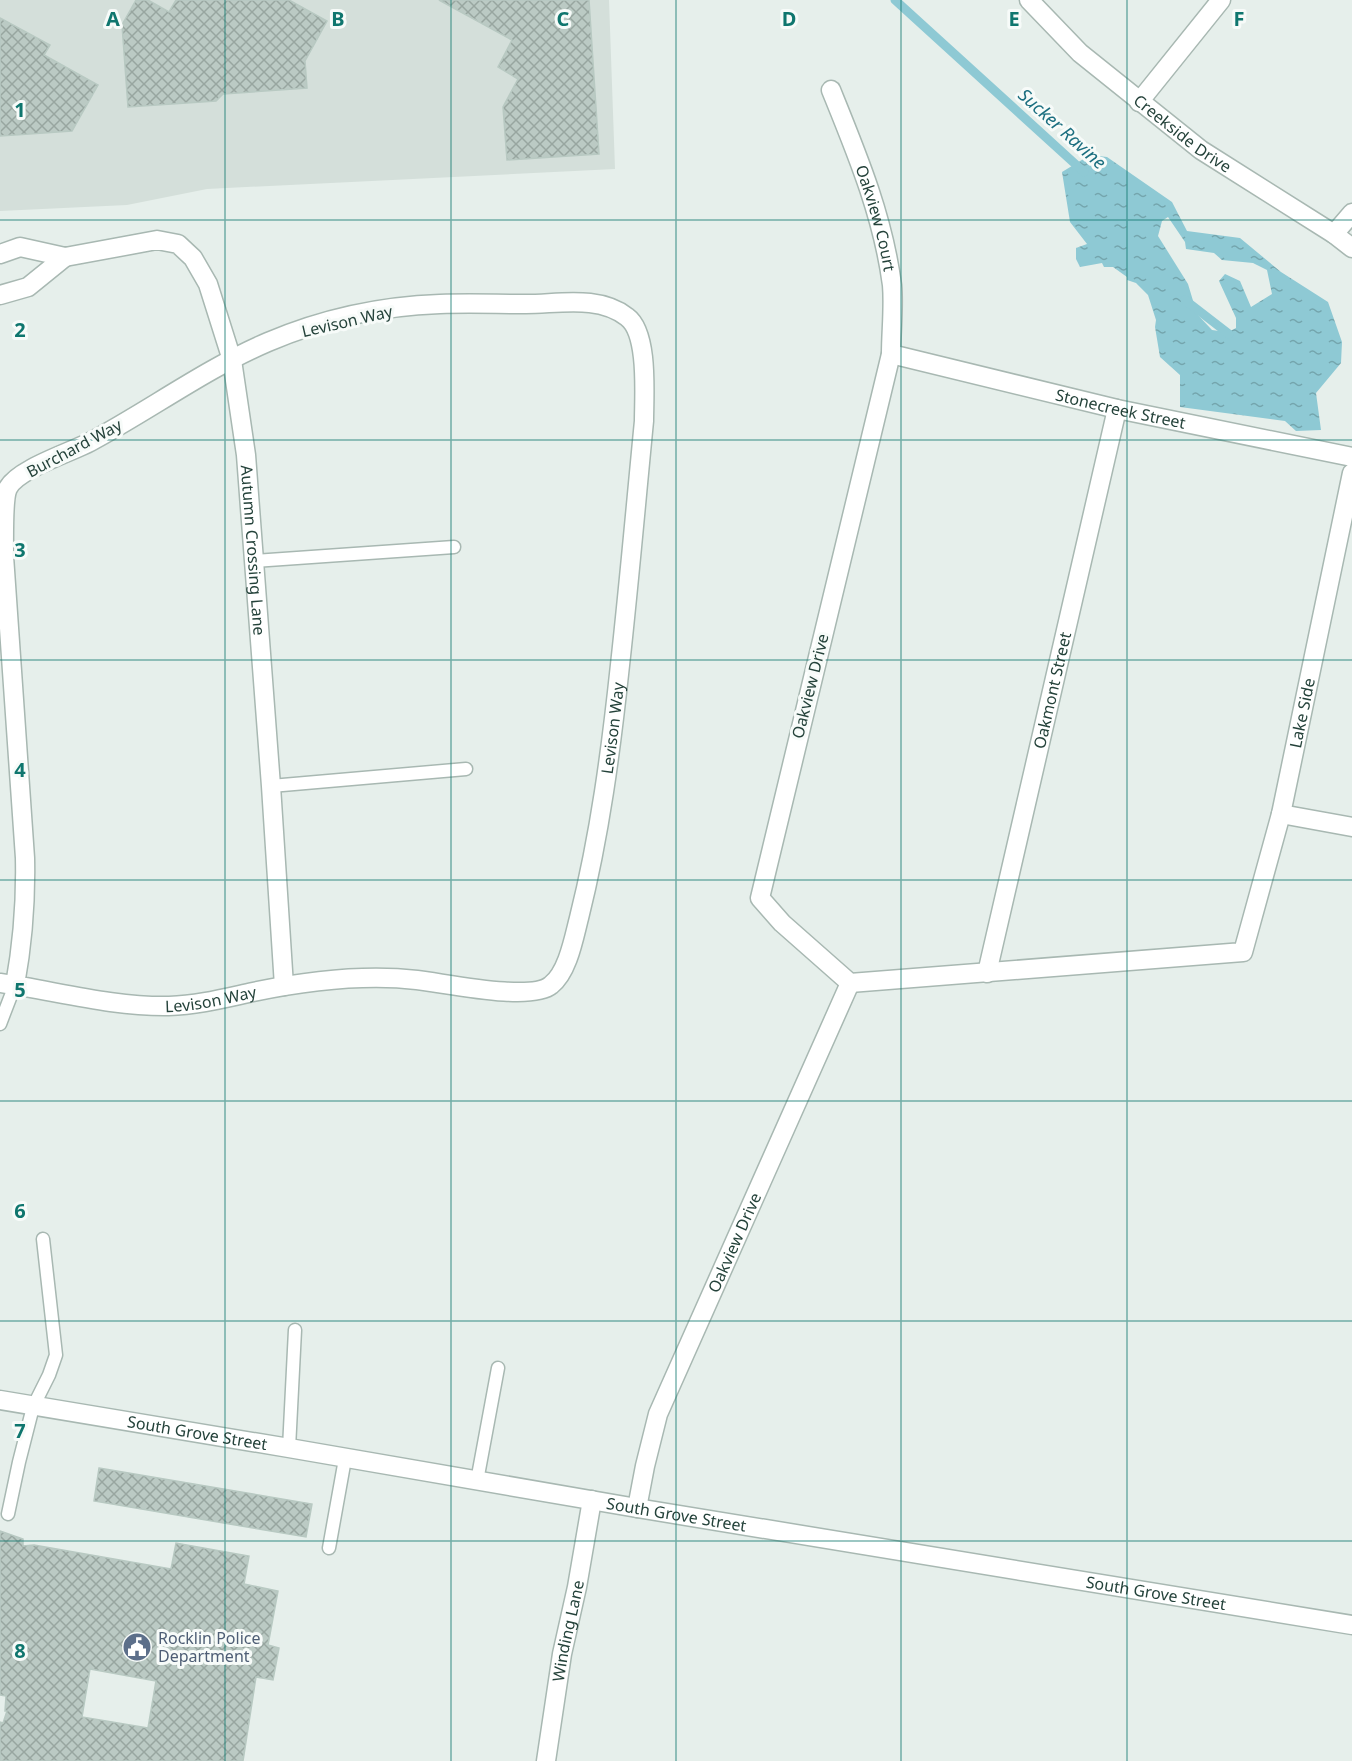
<svg xmlns="http://www.w3.org/2000/svg" width="1352" height="1761" font-family="'Noto Sans',sans-serif">
<style>
.built{fill:#d4dfda}
.water{fill:url(#water-ripples);fill-rule:evenodd}
.lines{fill:none;stroke-linecap:round;stroke-linejoin:round}
.stream{stroke:#8ec9d4;stroke-width:9}
.building{fill:url(#building-cross-hatch);stroke:#b8c9c2;stroke-width:1.5;fill-rule:evenodd}
.lane-casing{stroke:#a8b8b2;stroke-width:15}
.street-casing{stroke:#a8b8b2;stroke-width:21}
.lane{stroke:#fff;stroke-width:12}
.street{stroke:#fff;stroke-width:18}
.grid{fill:none;stroke:#0f766e;stroke-width:1.5;stroke-opacity:0.55}
.labels{text-anchor:middle;stroke-width:6;stroke-linejoin:round;paint-order:stroke}
.street-label{font-size:16px;fill:#24423a;stroke:#f7fbf9}
.service-label{font-size:16px;fill:#4e5e75;stroke:#f7fbf9;text-anchor:start}
.water-label{font-size:18px;font-style:italic;fill:#1c6f80;stroke:#f7fbf9}
.grid-label{font-size:20px;text-anchor:middle;font-weight:bold;fill:#0f766e;stroke:#f7fbf9;stroke-width:6;stroke-linejoin:round;paint-order:stroke}
</style>
<defs>
<pattern id="water-ripples" width="26" height="14" patternUnits="userSpaceOnUse" patternTransform="scale(1.5)"><rect width="26" height="14" fill="#8ec9d4"/><path d="M2 4q2-2 4 0t4 0M15 11q2-2 4 0t4 0" fill="none" stroke="#74a5ad"/></pattern>
<pattern id="building-cross-hatch" width="8" height="8" patternUnits="userSpaceOnUse" patternTransform="scale(1.5)"><rect width="8" height="8" fill="#bbcac4"/><path d="M0 0l8 8M0 8l8-8" fill="none" stroke="#98a6a0"/></pattern>
</defs>
<rect width="100%" height="100%" fill="#e6efeb"/>
<!-- built -->
<path class="built" d="M0,0h609l6,169 -408,20 -80,16 -127,6z"/>
<!-- water -->
<path class="water" d="M1090,155l17,2 65,45 15,29 53,7 41,34 47,30 14,40 -1,21 -25,30 5,37 -25,1 -11,-10 -105,-14v-32l-20,-18 -5,-30 1,-7 -8,-25 -12,-12 -9,-3v-3l-14,-10h-9l-2,-4 -22,4 -4,-8v-11l11,-4 -17,-22 -8,-50zM1168,217l17,25 1,7 28,4 8,7 31,3 14,7 5,24 -21,13 -11,-26 -15,-7 -6,7 17,37v10l-6,3 -12,-10 1,10 -7,-1 -15,-16 -9,-30 -30,-48 4,-15z"/>
<g class="lines">
<!-- stream -->
<path class="stream" d="M895,0l189,172
M1185,300l44,34"/>
</g>
<!-- building -->
<path class="building" d="M136,0h12l21,12 7,-12h113l38,21 -22,40 2,27 -84,6 -7,7 -88,6 -6,-82z
M439,0h150l10,154 -92,6 -4,-53 15,-28 -20,-12 14,-27z
M0,18l50,27 -6,10 54,30 -26,46 -72,5z
M99,1468l213,36 -6,33 -212,-36z
M0,1531l23,8v7l11,-1 137,24 5,-26 73,13 -5,28 34,7 -10,54 11,3 -6,32 -17,-3 -13,84h-243v-39l3,1 4,-12h-2l1,-15 -6,-1zM90,1669l66,12 -8,47 -66,-11z"/>
<g class="lines">
<!-- lane casing -->
<g class="lane-casing">
<path id="lane" d="M254,561l200,-14
M271,786l195,-17
M0,1024l15,-39
M289,1448l6,-118
M477,1481l21,-113
M8,1514l11,-52 14,-55 16,-32 7,-20 -13,-116
M329,1548l16,-89"/>
</g>
<!-- street casing -->
<g class="street-casing">
<g id="street">
<path id="s1" d="M1029,0l51,53 121,97 133,84 18,14"/>
<path id="s2" d="M831,90c26,64 52,126 61,195 2,22 -1,47 -1,69l-131,544 22,25 68,60 393,-31 38,-138 71,-341"/>
<path d="M1139,102l82,-102"/>
<path d="M1334,234l18,-21"/>
<path id="s3" d="M0,254l20,-7 45,10 92,-17 21,4 15,14 15,26 24,76 14,95 25,331 13,200"/>
<path d="M0,295l28,-8 37,-30"/>
<path id="s4" d="M891,354l226,55 235,48"/>
<path d="M1281,814l71,13"/>
<path id="s5" d="M987,973l130,-564"/>
<path id="s6" d="M0,983c56,8 112,24 169,23 29,-1 56,-8 84,-14 53,-11 111,-18 164,-12 28,3 114,22 134,5 17,-13 23,-48 28,-67 21,-84 32,-168 41,-253 9,-81 16,-162 24,-244 0,-25 5,-88 -17,-104 -28,-22 -68,-13 -101,-13 -29,0 -58,-1 -86,0 -58,2 -118,15 -172,38 -63,27 -118,68 -178,100 -21,11 -72,27 -82,46 -5,10 -4,55 -4,68l21,302c1,45 -2,83 -10,127"/>
<path id="s7" d="M0,1400l289,48 348,60 715,117"/>
<path id="s8" d="M637,1508l8,-42 13,-52 192,-431"/>
<path id="s9" d="M546,1761l16,-107 15,-67 15,-87"/>
</g>
</g>
<!-- lane -->
<use href="#lane" class="lane"/>
<!-- street -->
<use href="#street" class="street"/>
</g>
<!-- grid -->
<path class="grid" d="M225,0v1761M451,0v1761M676,0v1761M901,0v1761M1127,0v1761M0,220h1352M0,440h1352M0,660h1352M0,880h1352M0,1101h1352M0,1321h1352M0,1541h1352"/>
<!-- icons -->
<defs>
<g id="civic-disc" transform="scale(1.5)"><circle r="9.5" fill="#5c6f8a" stroke="#f7fbf9"/><path d="M-.6-6.5H3V-4.5H.6V-3L4-1V1h2V6H-6V1h2V-1L-.6-3ZM-1.2 2.5V6h2.4V2.5Z" fill="#fff"/></g>
</defs>
<g fill-rule="evenodd">
<use href="#civic-disc" x="137" y="1647"/>
</g>
<g class="labels">
<!-- street labels -->
<g class="street-label">
<text dy="6" stroke="none"><textPath href="#s1" startOffset="204">Creekside Drive</textPath></text>
<text dy="6" stroke="none"><textPath href="#s2" startOffset="136">Oakview Court</textPath></text>
<text transform="translate(347 321) rotate(-13)" y="6">Levison Way</text>
<text dy="6" stroke="none"><textPath href="#s4" startOffset="236">Stonecreek Street</textPath></text>
<text transform="translate(74 448) rotate(-28)" y="6">Burchard Way</text>
<text dy="6" stroke="none"><textPath href="#s3" startOffset="504">Autumn Crossing Lane</textPath></text>
<text transform="translate(810 686) rotate(-76)" y="6">Oakview Drive</text>
<text dy="6" stroke="none"><textPath href="#s5" startOffset="290">Oakmont Street</textPath></text>
<text dy="6" stroke="none"><textPath href="#s2" startOffset="1598">Lake Side</textPath></text>
<text dy="6" stroke="none"><textPath href="#s6" startOffset="824">Levison Way</textPath></text>
<text dy="6" stroke="none"><textPath href="#s6" startOffset="213">Levison Way</textPath></text>
<text dy="6" stroke="none"><textPath href="#s8" startOffset="284">Oakview Drive</textPath></text>
<text dy="6" stroke="none"><textPath href="#s7" startOffset="200">South Grove Street</textPath></text>
<text dy="6" stroke="none"><textPath href="#s7" startOffset="686">South Grove Street</textPath></text>
<text dy="6" stroke="none"><textPath href="#s7" startOffset="1172">South Grove Street</textPath></text>
<text dy="6" stroke="none"><textPath href="#s9" startOffset="132">Winding Lane</textPath></text>
</g>
<!-- service labels -->
<g class="service-label">
<text x="158" y="1644">Rocklin Police<tspan x="158" dy="18">Department</tspan></text>
</g>
<!-- water labels -->
<g class="water-label">
<text transform="translate(1062 129) rotate(42)" y="6">Sucker Ravine</text>
</g>
</g>
<g class="grid-label">
<text x="113" y="26">A</text>
<text x="338" y="26">B</text>
<text x="563" y="26">C</text>
<text x="789" y="26">D</text>
<text x="1014" y="26">E</text>
<text x="1239" y="26">F</text>
<text x="20" y="117">1</text>
<text x="20" y="337">2</text>
<text x="20" y="557">3</text>
<text x="20" y="777">4</text>
<text x="20" y="997">5</text>
<text x="20" y="1218">6</text>
<text x="20" y="1438">7</text>
<text x="20" y="1658">8</text>
</g>
</svg>
